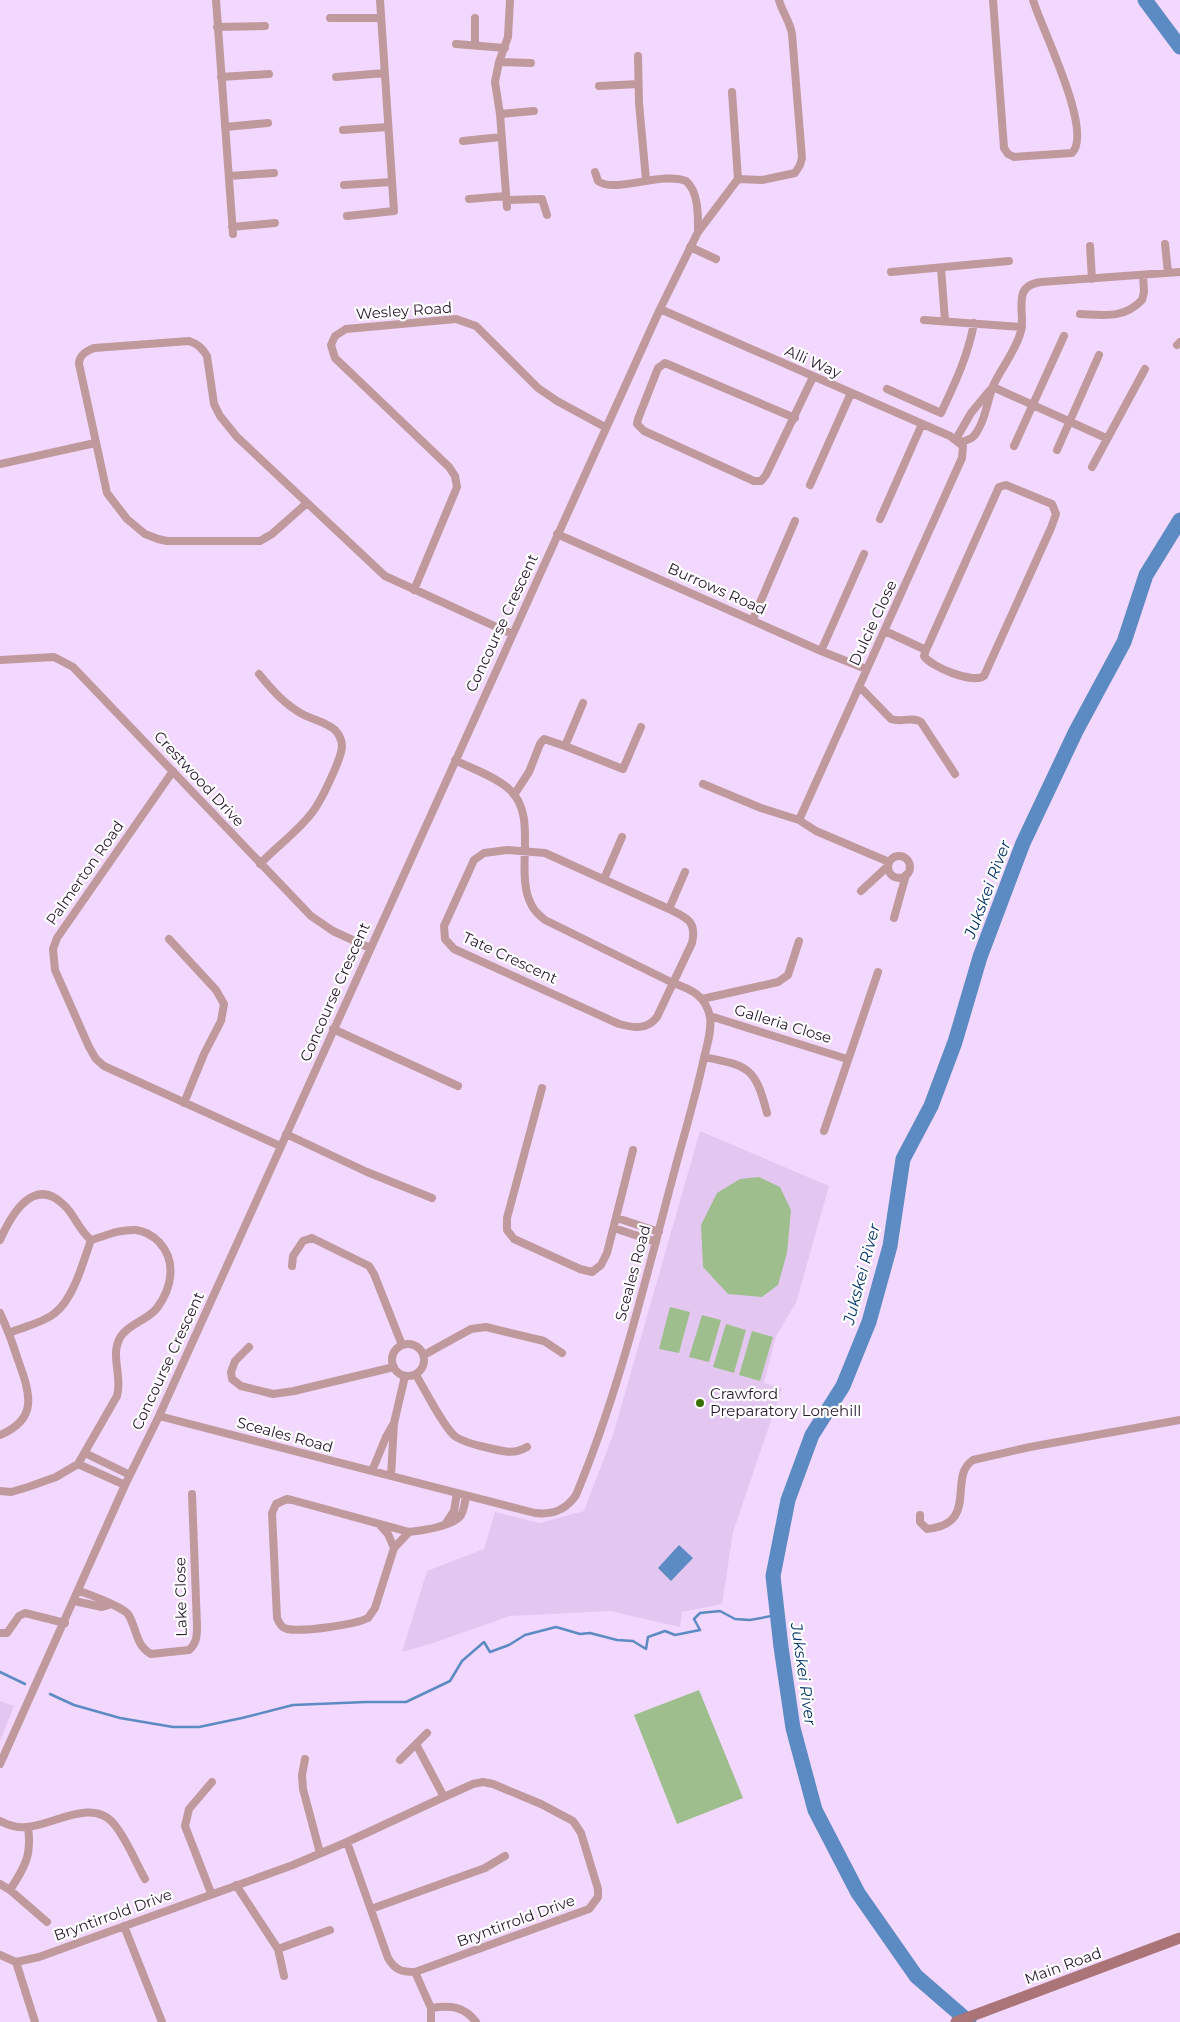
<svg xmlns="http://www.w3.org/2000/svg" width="1180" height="2022" font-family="Montserrat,sans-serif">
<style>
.built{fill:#e3c7f1}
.green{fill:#9ebf8d}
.water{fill:#5c8ac3}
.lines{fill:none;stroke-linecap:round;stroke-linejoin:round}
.stream{stroke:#5c8ac3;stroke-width:2.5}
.river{stroke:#5c8ac3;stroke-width:15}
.street{stroke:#bf999b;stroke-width:8}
.secondary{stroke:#ab7578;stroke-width:11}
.poi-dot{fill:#387100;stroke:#fff;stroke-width:2}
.labels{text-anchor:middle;stroke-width:4.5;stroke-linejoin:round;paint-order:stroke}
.street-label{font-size:15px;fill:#291830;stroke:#fff}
.poi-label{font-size:15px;fill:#291830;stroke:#fff;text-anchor:start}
.water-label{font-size:16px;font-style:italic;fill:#04356a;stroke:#fff}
</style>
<rect width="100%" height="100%" fill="#f2d7ff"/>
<!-- built -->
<path class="built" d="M700,1131l129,55 -33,117 -20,33 -12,47 18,5 -49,144 -11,72 -40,8 -2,15 -70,-16 -100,5 -77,27 -31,9 25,-81 57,-22 11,-37 45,11 44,-12 29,-76z
M0,1701l14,5 -14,35z"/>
<!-- green -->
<path class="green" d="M759,1177l21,10 11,23 -4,43 -9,32 -16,12 -34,-3 -25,-27 -2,-42 16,-32 23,-14z
M670,1307l20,5 -11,41 -20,-4z
M702,1315l19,5 -12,42 -20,-5z
M726,1324l20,6 -12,43 -21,-6z
M752,1331l21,6 -13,44 -21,-6z
M699,1690l44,108 -66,26 -43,-109z"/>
<!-- water -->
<path class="water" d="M679,1545l14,13 -22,23 -13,-13z"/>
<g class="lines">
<!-- stream -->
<path class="stream" d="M0,1672l25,12
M50,1694l24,11 46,13 53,9h26l43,-9 51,-13 73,-3h40l44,-21 12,-20 22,-19 6,10 19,-7 16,-10 31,-8 24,7 10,-1 27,7 16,1 13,8 2,-12 17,-6 10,4 25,-5 -6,-11 6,-6 20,-2 15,8 15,1 27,-5"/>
<!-- river -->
<path class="river" d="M1145,0l35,47
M969,2022l-53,-46 -58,-83 -43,-83 -22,-82 -12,-81 -8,-71 15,-76 24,-65 31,-49 26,-64 21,-76 13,-87 28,-53 24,-64 25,-85 43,-114 53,-112 48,-89 22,-67 34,-55"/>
<!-- street -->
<path class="street" d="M216,0l17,234
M993,0l11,148 4,6 6,3 58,-4c22,-22 -31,-125 -39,-153
M330,18h51
M475,18v27
M217,27l48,-1
M456,44l49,4
M638,56l1,47 7,77
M499,62l32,1
M221,77l48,-3
M336,77l49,-4
M599,86l39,-2
M732,92l6,87 24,1 33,-7 5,-8 2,-7 -10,-124c-2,-13 -10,-22 -13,-34
M500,114l34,-3
M225,127l43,-4
M343,130l45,-3
M463,141l38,-4
M595,172l3,9c16,13 65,-10 88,0 13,11 12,35 12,51
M229,176l45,-3
M344,185l48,-3
M469,199l37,-3
M507,200l35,-1 5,16
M507,207l-7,-93 -5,-32 4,-20 9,-25 2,-37
M347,216l47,-5 -14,-211
M232,227l43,-4
M1165,244l3,29
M1090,246l2,33
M690,247l26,12
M941,268l4,53
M891,272l118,-11
M660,309l290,127 13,10 -1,12 -163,362
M1080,314c24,1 44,5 62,-14l2,-8 -1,-17
M924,320l98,7
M1177,345l3,-3
M993,387l113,51
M887,389l54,24c14,-30 27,-57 33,-90
M795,418l-130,-55 -7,5 -20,51 -1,5 7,7 110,50h7l5,-6 47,-98
M956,439l15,-26 19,-23
M960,442c5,-1 10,-2 14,-6 11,-14 13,-34 19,-50 8,-18 23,-35 28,-55 3,-12 -2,-26 2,-38 3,-8 11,-10 18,-11l139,-10
M1014,446l50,-110
M1057,450l42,-95
M0,464l95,-21
M1092,467l53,-98
M810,485l41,-92
M307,503l-35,31 -12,7h-93l-9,-2 -13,-5 -18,-15 -20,-26 -28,-129c0,-9 7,-13 15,-16l95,-7c9,3 13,7 18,15l7,48 6,12 17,21 148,139 127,58
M880,519l42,-95
M557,534l264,117 45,18
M414,590l43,-103 -2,-11 -6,-9 -114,-109 -4,-13 4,-9 11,-7 110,-10 20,7 62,62 19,13 48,26
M753,619l42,-98
M885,631l41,19 -2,6c7,11 49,28 60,20l67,-148 5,-14 -4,-10 -46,-19 -7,2 -73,163
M821,651l43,-97
M0,660l54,-3 19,10 238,249 22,15 37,17
M259,674c14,17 26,31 45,41 10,5 22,7 31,15 12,13 6,24 0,39 -6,14 -12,28 -21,41 -14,20 -37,36 -54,54
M859,686l32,33c10,4 21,-3 30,3l34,52
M565,746l18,-43
M173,771l-116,167 -4,11 2,21 34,77 7,12 8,7 176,80
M703,784l58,24 38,12 17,11 73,31
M514,795l15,-23 11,-28 4,-5 21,7 58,23 18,-42
M507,850l38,3 124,56c18,9 28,12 23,34l-35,74c-10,13 -23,11 -38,7l-165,-75 -9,-10 -1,-13 30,-66 10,-7z
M888 867a11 11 0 1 1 22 0a11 11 0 1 1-22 0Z
M604,879l18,-42
M861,891l27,-25
M669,909l16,-37
M894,918l12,-43
M169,939l47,51 8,14 -3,17 -17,33 -20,49
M702,999l76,-17 10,-7 11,-34
M710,1016l137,43
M333,1029l125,57
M704,1057c45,9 51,10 63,56
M542,1088l-35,130v12l7,9 66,30 12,3 9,-7 6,-12 26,-103
M824,1131l54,-159
M286,1134l81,38 65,26
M617,1218l42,14
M614,1228l42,14
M0,1240c11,-25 34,-66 65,-34 10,10 14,24 26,34 14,-4 29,-11 45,-10 9,1 16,5 23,12 18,19 13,46 -2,66 -9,12 -27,15 -36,28 -12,19 2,39 -4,60l-39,68 -22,13 -28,10 -17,5 -11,-1
M292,1266l1,-10 10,-15 9,-3 57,28 5,8 28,71
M0,1313c7,15 13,31 18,47 12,33 21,59 -18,75
M9,1333c14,-6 34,-10 46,-20 19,-15 28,-51 36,-73
M392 1360a16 16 0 1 1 32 0a16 16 0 1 1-32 0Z
M249,1347l-14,14 -4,11 1,7 9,7 32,8 21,-3 100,-24
M424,1355l47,-26 15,-2 58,14 18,12
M416,1375c8,13 29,55 40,62 11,7 25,9 37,12 13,3 22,5 34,-2
M159,1416l376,97c18,2 31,-3 41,-18 46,-110 72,-227 103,-341 9,-32 18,-64 25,-96 3,-13 8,-28 6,-41 -4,-21 -19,-28 -37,-34l-128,-63c-5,-4 -10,-8 -13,-14 -19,-33 8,-90 -23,-117 -14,-13 -37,-20 -54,-29
M85,1453l45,22
M78,1464l47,21
M372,1471l14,-34 8,-14
M391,1476l3,-53 11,-47
M920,1515v7l7,7c53,-5 20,-52 46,-69l57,-13 150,-27
M446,1523l8,-12 3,-18
M380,1525l8,9 6,14
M409,1532l-15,16 -19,60 -7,10c-14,7 -65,14 -81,11 -5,-1 -8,-6 -10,-11l-5,-105 4,-9 11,-5 5,1 117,32c12,-1 45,-6 52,-17 3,-5 4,-13 5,-19
M79,1591c10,3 43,16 49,23 9,14 7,31 23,40l38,-4c8,-7 8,-15 8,-24l-5,-132
M74,1601l28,6 7,-2
M0,1633h7l12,-17 6,-3 40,10
M427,1733l-11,11 28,53
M305,1759l-3,16 1,14 17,64
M400,1760l16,-16
M0,1764l125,-279 34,-69 501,-1107 38,-77 40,-53
M0,1821c8,4 18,7 26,6 26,-1 66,-30 88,-3 13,16 21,37 31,55
M0,1884l10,6c15,-23 22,-35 18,-63
M236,1885l42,64 6,27
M10,1890l37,32
M211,1893l-26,-67 4,-17 23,-27
M371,1909l114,-41 20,-12
M124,1926l38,96
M278,1949l52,-19
M0,1955l16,7 23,-5 254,-92 54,-23 97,-45 29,-13 10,-2 10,2 48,20 32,17 8,12 17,56v8l-9,12 -174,63c-14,0 -20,-2 -27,-14l-41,-116
M16,1962l19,60
M415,1972l16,36v14
M431,2008c19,-3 33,-2 45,14"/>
<!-- secondary -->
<path class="secondary" d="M956,2022l224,-84"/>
</g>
<!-- markers -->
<circle class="poi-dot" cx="700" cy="1403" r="5"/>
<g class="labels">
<!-- street labels -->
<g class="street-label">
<text transform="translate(404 311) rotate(-4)" y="5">Wesley Road</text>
<text transform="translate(813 362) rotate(24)" y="5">Alli Way</text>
<text transform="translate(717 589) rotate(24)" y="5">Burrows Road</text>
<text transform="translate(502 623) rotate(-65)" y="5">Concourse Crescent</text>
<text transform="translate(873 623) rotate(-65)" y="5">Dulcie Close</text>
<text transform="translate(199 779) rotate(47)" y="5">Crestwood Drive</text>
<text transform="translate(85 873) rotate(-55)" y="5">Palmerton Road</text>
<text transform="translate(510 958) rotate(25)" y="5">Tate Crescent</text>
<text transform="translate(335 992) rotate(-66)" y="5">Concourse Crescent</text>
<text transform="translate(783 1024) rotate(17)" y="5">Galleria Close</text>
<text transform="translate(633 1273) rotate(-75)" y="5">Sceales Road</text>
<text transform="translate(168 1361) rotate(-65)" y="5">Concourse Crescent</text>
<text transform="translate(285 1435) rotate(15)" y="5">Sceales Road</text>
<text transform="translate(181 1597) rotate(-91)" y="5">Lake Close</text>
<text transform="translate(113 1915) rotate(-20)" y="5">Bryntirrold Drive</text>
<text transform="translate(516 1921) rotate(-20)" y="5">Bryntirrold Drive</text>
<text transform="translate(1063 1966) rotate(-20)" y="5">Main Road</text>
</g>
<!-- poi labels -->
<g class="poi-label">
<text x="710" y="1399">Crawford<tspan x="710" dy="17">Preparatory Lonehill</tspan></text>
</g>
<!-- water labels -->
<g class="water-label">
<text transform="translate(987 889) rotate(-69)" y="6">Jukskei River</text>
<text transform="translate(861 1274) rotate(-75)" y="6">Jukskei River</text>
<text transform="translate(804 1674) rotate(82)" y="6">Jukskei River</text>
</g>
</g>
</svg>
